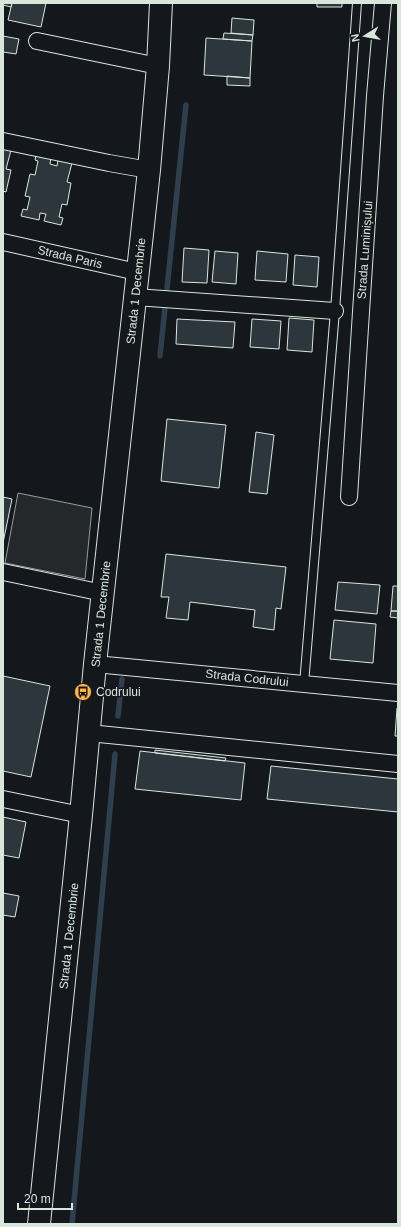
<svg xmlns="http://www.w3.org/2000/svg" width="401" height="1227" font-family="Arial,sans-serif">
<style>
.parking{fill:#24282b;stroke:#939e99}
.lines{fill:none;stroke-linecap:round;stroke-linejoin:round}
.stream{stroke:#2f3f4d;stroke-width:5.5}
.building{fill:#2c363c;stroke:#d8e6dc}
.lane-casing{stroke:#d8e6dc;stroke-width:10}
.street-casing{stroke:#d8e6dc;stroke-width:18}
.secondary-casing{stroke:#d8e6dc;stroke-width:24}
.lane{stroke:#14181c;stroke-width:8}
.street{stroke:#14181c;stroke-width:16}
.secondary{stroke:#14181c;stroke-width:22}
.labels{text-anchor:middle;stroke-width:3;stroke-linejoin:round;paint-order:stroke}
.street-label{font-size:12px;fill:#d8e6dc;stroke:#14181c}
.poi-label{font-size:12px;fill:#d8e6dc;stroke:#14181c;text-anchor:start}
</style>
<rect width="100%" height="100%" fill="#14181c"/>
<!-- parking -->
<path class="parking" d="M18,493l74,15 -7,71 -80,-16z"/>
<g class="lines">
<!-- stream -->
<path class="stream" d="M160,356l26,-251
M118,716l4,-37
M72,1224l43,-470"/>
</g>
<!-- building -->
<path class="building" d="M3,3h9l-1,4 -8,-2z
M12,3h34l-5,24 -33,-7z
M317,3h25v4h-25z
M232,18l22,2 -1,15 -22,-2z
M224,33l29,2 -1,6 -29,-2z
M3,36l16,3 -3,15 -13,-2z
M206,38l46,3 -2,37 -46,-3z
M227,76l23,2v8l-23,-1z
M3,148l8,2 -5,19 5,1 -5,22 -3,-1z
M36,155l15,3 -1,6 7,2 1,-6 14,3 -5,19 4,1 -4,22 -5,-1 -3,13 4,1 -2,7 -17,-4 2,-7 -6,-1 -1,7 -18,-4 2,-7 4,1 3,-13 -5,-1 5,-22 5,1 3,-14 -3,-1z
M184,248l25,2 -2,33 -25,-1z
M215,251l23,2 -2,31 -24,-2z
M257,251l31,3 -2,28 -31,-2z
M295,255l24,2 -2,30 -24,-2z
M289,318l25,2 -2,32 -25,-2z
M177,319l58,3 -2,26 -57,-4z
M252,319l29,2 -2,28 -29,-2z
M167,419l59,6 -7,63 -58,-7z
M256,432l18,3 -7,59 -18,-2z
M3,497l9,2 -9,44z
M166,554l120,13 -5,42 -5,-1 -2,22 -21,-3 2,-17 -65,-8 -2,18 -22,-2 3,-21h-8z
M338,582l42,3 -3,29 -42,-4z
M393,586h5v25h-7z
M391,611h7v7l-8,-1z
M334,620l42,4 -3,39 -43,-4z
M3,676l47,10 -19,91 -28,-6z
M397,708h1v28h-3z
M155,750l71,8 -1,3 -70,-8z
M140,751l105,12 -4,37 -106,-11z
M271,766l127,13v33l-131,-13z
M3,817l23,5 -7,36 -16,-3z
M3,893l16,3 -4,21 -12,-2z"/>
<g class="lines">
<!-- lane casing -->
<g class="lane-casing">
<path id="lane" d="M304,684l31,-373 22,-308"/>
</g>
<!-- street casing -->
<g class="street-casing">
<path id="street" d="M37,41l121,25
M3,141l106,22 40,7
M3,242l134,30
M135,297l200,14
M349,497l26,-401 8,-93
M3,572l100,21
M95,664l303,29
M89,733l309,31
M3,799l78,16"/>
</g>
<!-- secondary casing -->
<g class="secondary-casing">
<path id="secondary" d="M39,1224l42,-409 14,-151 54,-494 9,-104 3,-63"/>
</g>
<!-- lane -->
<use href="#lane" class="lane"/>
<!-- street -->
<use href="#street" class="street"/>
<!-- secondary -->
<use href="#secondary" class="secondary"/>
</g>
<!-- icons -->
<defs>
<g id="bus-disc" transform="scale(0.9)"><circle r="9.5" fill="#ffb74d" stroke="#14181c"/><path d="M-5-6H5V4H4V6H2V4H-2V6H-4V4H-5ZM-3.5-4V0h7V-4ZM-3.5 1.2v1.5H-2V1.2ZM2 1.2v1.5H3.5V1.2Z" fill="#111"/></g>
</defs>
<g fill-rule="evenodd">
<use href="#bus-disc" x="83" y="692"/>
</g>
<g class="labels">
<!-- street labels -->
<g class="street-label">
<text transform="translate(365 250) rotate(-86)" y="4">Strada Luminișului</text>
<text transform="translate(70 257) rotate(13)" y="4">Strada Paris</text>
<text transform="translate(136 291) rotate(-84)" y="4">Strada 1 Decembrie</text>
<text transform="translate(101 614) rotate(-84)" y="4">Strada 1 Decembrie</text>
<text transform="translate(247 678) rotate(6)" y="4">Strada Codrului</text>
<text transform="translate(69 936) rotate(-84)" y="4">Strada 1 Decembrie</text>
</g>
<!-- poi labels -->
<g class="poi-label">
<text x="96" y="696">Codrului</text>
</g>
</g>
<!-- border -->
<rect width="401" height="1227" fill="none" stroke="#d8e6dc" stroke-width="8"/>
<!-- north arrow -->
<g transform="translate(365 36) rotate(259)" stroke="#14181c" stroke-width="3" paint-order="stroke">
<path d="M0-3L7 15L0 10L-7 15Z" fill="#d8e6dc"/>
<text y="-6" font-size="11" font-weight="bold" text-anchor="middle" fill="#d8e6dc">N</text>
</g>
<!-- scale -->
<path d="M18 1203v6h54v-6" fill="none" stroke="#d8e6dc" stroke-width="2"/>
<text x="24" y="1203" font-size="12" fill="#d8e6dc" stroke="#14181c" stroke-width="3" paint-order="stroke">20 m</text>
</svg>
